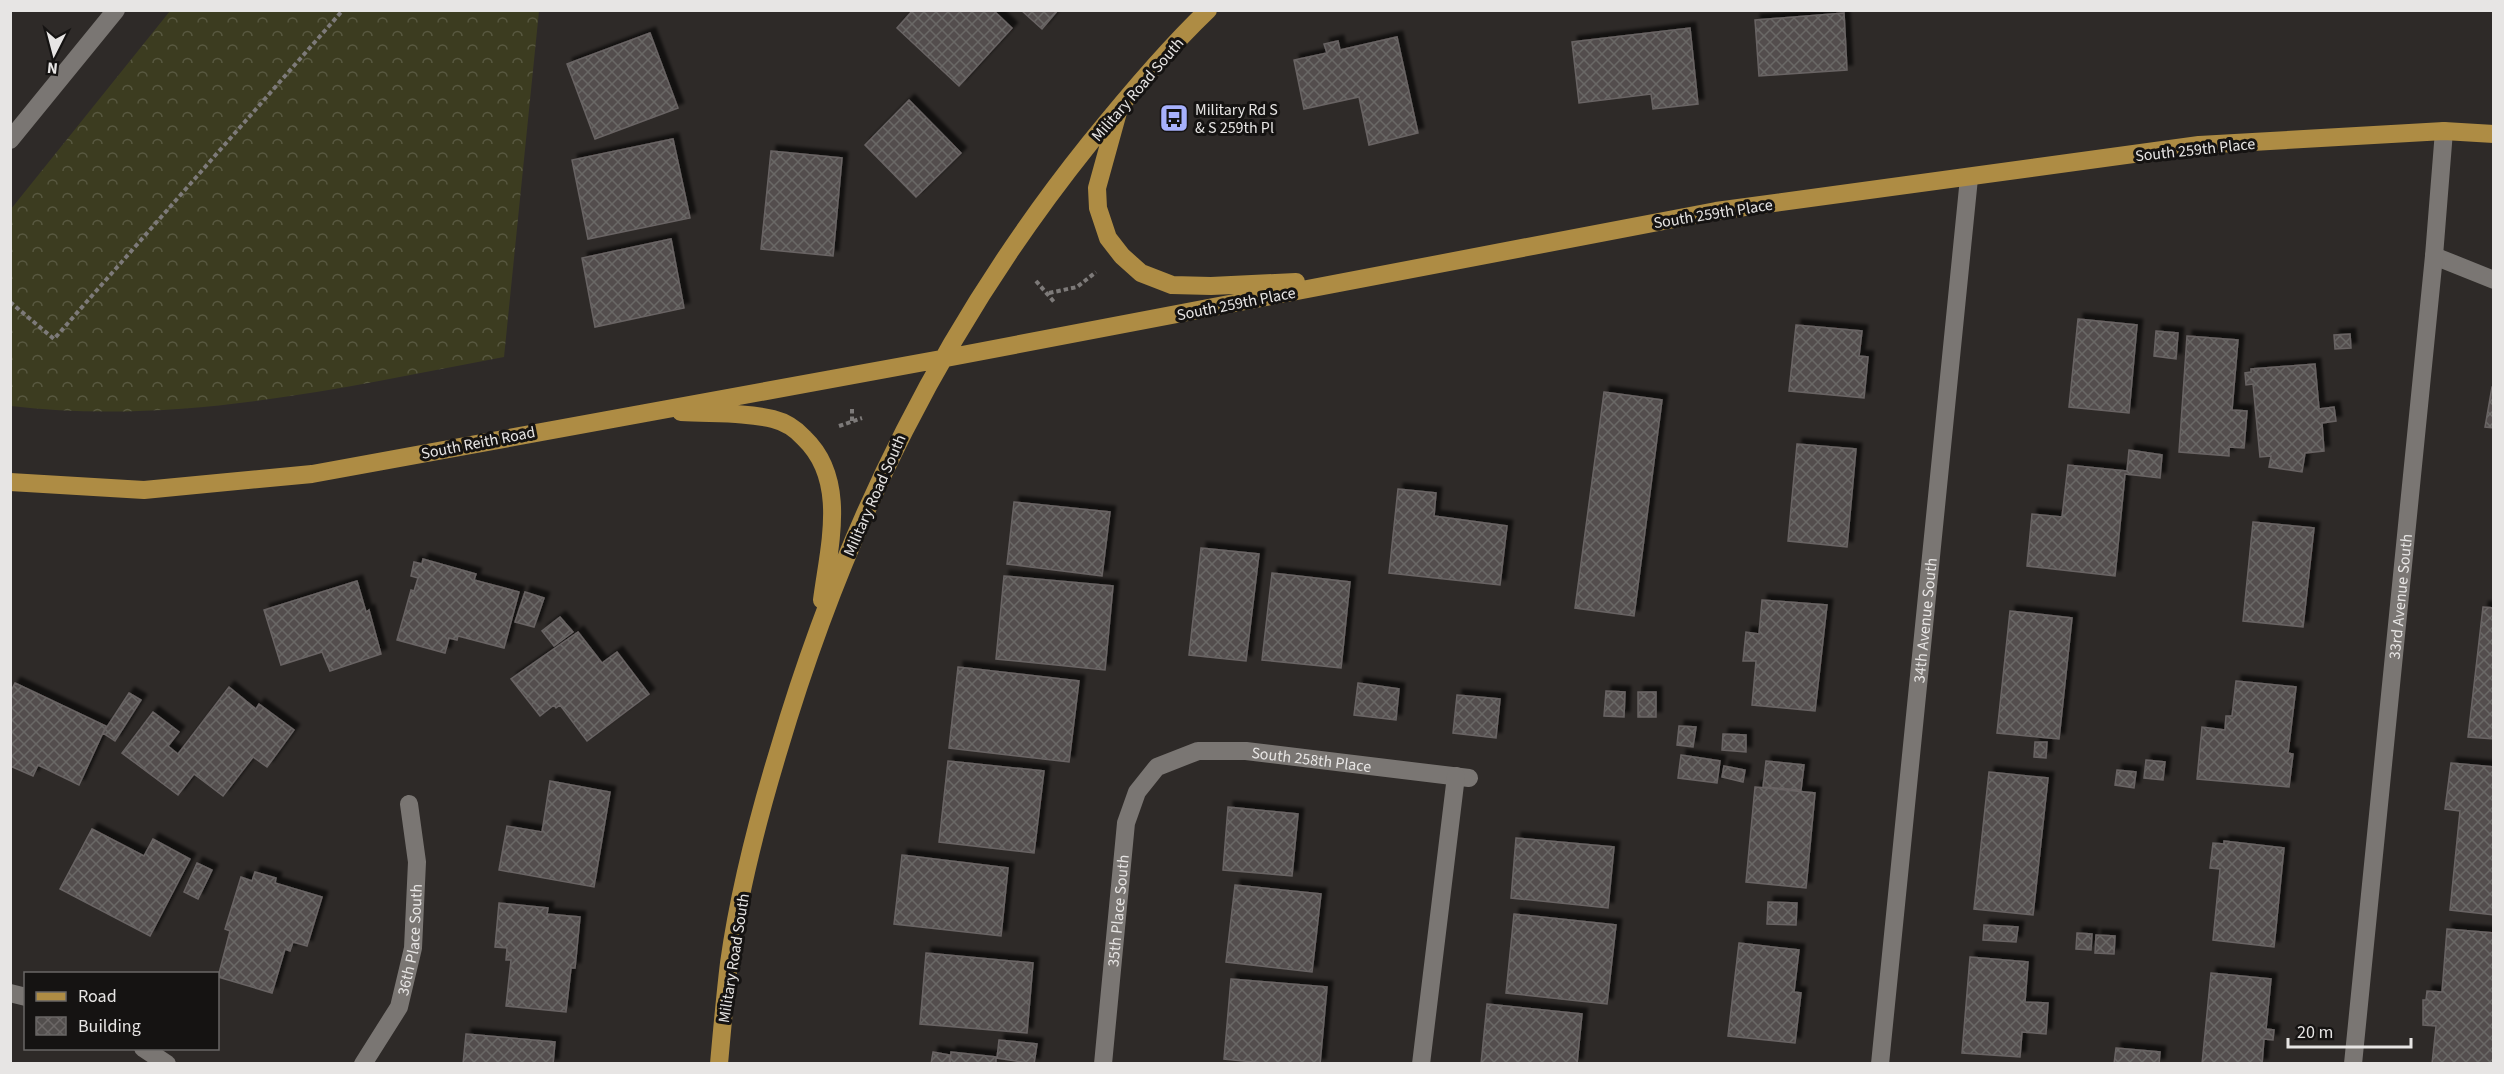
<svg xmlns="http://www.w3.org/2000/svg" width="2504" height="1074" font-family="'Source Sans 3',sans-serif">
<style>
.forest{fill:url(#forest-crowns)}
.building{fill:url(#building-cross-hatch);stroke:#696464;stroke-width:1.5;filter:url(#shadow)}
.lines{fill:none;stroke-linecap:round;stroke-linejoin:round}
.path{stroke:#7d7a79;stroke-width:4;stroke-dasharray:4.5 3;stroke-linecap:butt}
.minor{stroke:#7a7673;stroke-width:18}
.major{stroke:#ae8c44;stroke-width:18}
.labels{text-anchor:middle;stroke-width:6;stroke-linejoin:round;paint-order:stroke}
.street-label{font-size:16px;fill:#e7e5e4;stroke:#151312}
.poi-label{font-size:16px;fill:#e7e5e4;stroke:#151312;text-anchor:start}
</style>
<defs>
<pattern id="forest-crowns" width="20" height="18" patternUnits="userSpaceOnUse" patternTransform="scale(1.5)"><rect width="20" height="18" fill="#3c3c20"/><path d="M2 6a3 3 0 1 1 6 0M12 15a3 3 0 1 1 6 0" fill="none" stroke="#585840"/></pattern>
<pattern id="building-cross-hatch" width="8" height="8" patternUnits="userSpaceOnUse" patternTransform="scale(1.5)"><rect width="8" height="8" fill="#524e4d"/><path d="M0 0l8 8M0 8l8-8" fill="none" stroke="#6b6766"/></pattern>
<filter id="shadow"><feDropShadow dx="5.5" dy="-5.5" stdDeviation="1.5" flood-color="#0009"/></filter>
</defs>
<rect width="100%" height="100%" fill="#2e2a28"/>
<!-- forest -->
<path class="forest" d="M170,11h369l-35,346c-164,31 -326,69 -493,49v-197z"/>
<!-- building -->
<path class="building" d="M913,10h80l19,18 -53,58 -62,-58z
M1021,10h37l-16,19z
M1844,13l3,57 -88,6 -4,-56z
M1690,28l8,76 -45,5 -2,-15 -72,9 -7,-61z
M650,33l28,75 -83,31 -28,-75z
M1397,37l21,96 -49,12 -10,-48 -55,12 -10,-49 33,-7 -3,-9 14,-3 2,9z
M909,100l52,53 -45,44 -51,-52z
M673,139l17,79 -102,21 -16,-79z
M771,151l71,7 -9,98 -72,-7z
M671,239l13,69 -89,19 -13,-69z
M2078,319l59,6 -8,88 -60,-6z
M1796,325l66,6 -3,25 9,1 -4,41 -75,-7z
M2156,331l22,2 -2,26 -22,-3z
M2350,334l1,14 -16,1 -1,-14z
M2187,336l51,4 -6,70 15,1 -3,37 -15,-1v9l-50,-4z
M2315,364l4,45 15,-2 2,14 -14,2 2,28 -19,2 -3,19 -33,-5 2,-11 -11,1 -7,-73 -7,1 -1,-12 6,-1v-3z
M2492,387h2v41l-9,-1z
M1604,392l58,8 -28,216 -59,-8z
M1797,444l59,5 -9,98 -59,-6z
M2129,450l33,5 -2,23 -35,-4 -10,102 -88,-10 5,-52 30,3 6,-52 59,6z
M1398,489l38,4 -2,23 73,10 -7,59 -111,-12z
M1014,502l96,10 -8,64 -95,-12z
M2253,522l61,6 -11,99 -60,-6z
M1201,548l58,6 -13,107 -57,-6z
M423,559l53,15 -2,6 45,12 -15,56 -46,-12 -1,4 -8,-2 -4,15 -48,-13 14,-50 3,1 4,-13 -7,-2 3,-14 8,2z
M1272,573l78,9 -9,86 -79,-8z
M1004,576l109,10 -8,84 -109,-11z
M357,581l9,31 3,-2 12,44 -51,17 -8,-19 -41,13 -17,-55z
M525,592l19,6 -10,29 -19,-5z
M1762,600l65,5 -12,106 -63,-6 4,-44h-13l3,-29 13,2z
M2483,607l11,1v131l-26,-2z
M2010,611l62,7 -13,121 -62,-6z
M560,617l13,15 -19,14 -12,-15z
M578,632l24,31 15,-11 32,42 -62,47 -27,-36 -4,3 -2,-3 -14,11 -29,-37z
M958,667l121,14 -10,81 -120,-14z
M2236,681l60,6 -8,66 5,1 -4,33 -92,-8 5,-52 23,3 1,-14h6z
M15,683l91,43 -27,59 -41,-20 -5,11 -23,-10v-73z
M1358,683l41,6 -3,31 -42,-5z
M229,687l27,22 3,-5 35,26 -27,37 -14,-10 -30,39 -29,-22 -16,21 -56,-42 31,-41 26,20 -11,14 10,8z
M1606,691l19,1 -1,25 -20,-1z
M1638,692h18v25h-18z
M129,693l12,7 -26,41 -12,-8z
M1457,695l43,4 -4,39 -43,-5z
M1679,726l17,1 -3,20 -16,-2z
M1723,734l23,1v17l-24,-2z
M2035,742h12l-1,16 -12,-1z
M1681,755l39,6 -3,22 -39,-5z
M2146,760l19,2 -2,18 -19,-2z
M948,761l96,10 -10,82 -95,-11z
M1766,761l38,4 -3,25 -38,-3z
M2451,763l43,4v148l-44,-5 10,-99 -15,-2z
M1724,766l21,4 -2,12 -21,-5z
M2117,770l19,2 -2,16 -19,-3z
M1989,772l59,6 -15,137 -59,-6z
M550,781l60,11 -16,95 -95,-17 8,-44 35,6z
M1755,787l60,6 -9,95 -60,-6z
M1228,807l70,7 -6,62 -69,-6z
M92,829l52,27 9,-17 37,20 -40,77 -90,-47z
M1516,838l98,9 -6,61 -97,-10z
M2224,841l60,7 -10,99 -61,-7 7,-71 -10,-1 3,-25 11,1z
M902,855l106,13 -7,68 -107,-12z
M197,863l15,7 -14,29 -14,-7z
M255,872l21,6 -1,5 47,14 -15,49 -14,-4 -3,9 -5,-2 -13,44 -54,-16 12,-46 -5,-2 16,-52 11,4z
M1235,885l86,9 -9,78 -86,-10z
M1768,902l29,1 -1,22 -29,-1z
M499,903l49,5 -1,6 33,3 -5,51h-4l-5,44 -60,-6 5,-46h-5l1,-12 -12,-1z
M1514,914l102,11 -9,79 -101,-11z
M1984,925l34,2 -2,15 -33,-2z
M2447,929l47,4v131h-62l4,-38 -13,-1v-25h3l1,-9 15,1z
M2077,933l15,1 -1,16 -15,-1z
M2096,935l19,1 -1,18 -19,-1z
M1739,943l60,7 -5,42 7,1 -6,50 -67,-7z
M926,953l107,10 -6,70 -107,-9z
M1970,957l58,5 -3,40 23,1 -2,31 -24,-2 -2,25 -58,-4z
M2211,973l60,6 -5,50 8,1 -1,10 -9,-1 -2,25h-60z
M1231,979l96,8 -7,77h-47l-49,-5z
M1487,1004l95,10 -5,50h-96z
M466,1034l89,8 -2,22h-90z
M999,1040l38,4 -3,20 -37,-6z
M2116,1048l44,4 -1,12h-45z
M933,1052l17,3 -1,9h-18z
M951,1052l45,5v7h-46z"/>
<g class="lines">
<!-- path -->
<path class="path" d="M1036,281l19,22
M1049,293l28,-6 19,-15
M10,302l44,37 289,-329
M852,409v13
M839,426l23,-8"/>
<!-- minor -->
<g class="minor">
<path d="M10,140l106,-130"/>
<path d="M2434,256l60,24"/>
<path d="M10,993l16,4"/>
<path d="M143,1048l24,16"/>
<path id="s1" d="M363,1064l36,-57 14,-59 4,-86 -8,-58"/>
<path id="s2" d="M1103,1064l23,-241 11,-31 20,-25 41,-16h48l223,27"/>
<path d="M1421,1064l35,-288"/>
<path id="s3" d="M1880,1064l89,-886"/>
<path id="s4" d="M2353,1064l81,-808 10,-125"/>
</g>
<!-- major -->
<path class="major" d="M1118,112l-21,76 1,20 10,30 14,18 19,17 31,12 39,1 85,-4
M681,412c30,2 63,0 92,7 12,3 23,10 31,19 44,42 25,108 18,162
M10,482l134,8 168,-16 629,-115 775,-148 483,-66 245,-14 50,3
M719,1064c3,-34 6,-68 10,-101 10,-72 29,-145 50,-214 66,-223 165,-424 310,-605 37,-46 76,-93 119,-134"/>
</g>
<!-- icons -->
<defs>
<g id="bus-square" transform="scale(1.5)"><rect x="-9" y="-9" width="18" height="18" rx="4" fill="#a7b1fc" stroke="#151312"/><path d="M-5-6H5V4H4V6H2V4H-2V6H-4V4H-5ZM-3.5-4V0h7V-4ZM-3.5 1.2v1.5H-2V1.2ZM2 1.2v1.5H3.5V1.2Z" fill="#111"/></g>
</defs>
<g fill-rule="evenodd">
<use href="#bus-square" x="1174" y="118"/>
</g>
<g class="labels">
<!-- street labels -->
<g class="street-label">
<text transform="translate(1137 89) rotate(-49)" y="6">Military Road South</text>
<text transform="translate(2195 149) rotate(-6)" y="6">South 259th Place</text>
<text transform="translate(1713 213) rotate(-9)" y="6">South 259th Place</text>
<text transform="translate(1236 303) rotate(-11)" y="6">South 259th Place</text>
<text transform="translate(478 442) rotate(-11)" y="6">South Reith Road</text>
<text transform="translate(874 495) rotate(-66)" y="6">Military Road South</text>
<text dy="6" stroke="none"><textPath href="#s4" startOffset="470">33rd Avenue South</textPath></text>
<text dy="6" stroke="none"><textPath href="#s3" startOffset="446">34th Avenue South</textPath></text>
<text dy="6" stroke="none"><textPath href="#s2" startOffset="465">South 258th Place</textPath></text>
<text dy="6" stroke="none"><textPath href="#s2" startOffset="154">35th Place South</textPath></text>
<text dy="6" stroke="none"><textPath href="#s1" startOffset="136">36th Place South</textPath></text>
<text transform="translate(733 958) rotate(-81)" y="6">Military Road South</text>
</g>
<!-- poi labels -->
<g class="poi-label">
<text x="1195" y="115">Military Rd S<tspan x="1195" dy="18">&amp; S 259th Pl</tspan></text>
</g>
</g>
<!-- border -->
<rect width="2504" height="1074" fill="none" stroke="#e7e5e4" stroke-width="24"/>
<!-- legend -->
<rect x="24" y="972" width="195" height="78" fill="#151312" stroke="#696766" stroke-width="1.5"/>
<rect x="36" y="992" width="30" height="9" fill="#ae8c44" stroke="#696766" stroke-width="1.5"/>
<text x="78" y="1002" font-size="18" fill="#e7e5e4">Road</text>
<rect x="36" y="1017" width="30" height="18" fill="url(#building-cross-hatch)" stroke="#696766" stroke-width="1.5"/>
<text x="78" y="1032" font-size="18" fill="#e7e5e4">Building</text>
<!-- north arrow -->
<g transform="translate(54 54) rotate(186)" stroke="#151312" stroke-width="4.5" paint-order="stroke">
<path d="M0-4.5L10 22L0 15L-10 22Z" fill="#e7e5e4"/>
<text y="-9" font-size="16" font-weight="bold" text-anchor="middle" fill="#e7e5e4">N</text>
</g>
<!-- scale -->
<path d="M2288 1038v9h123v-9" fill="none" stroke="#e7e5e4" stroke-width="3"/>
<text x="2297" y="1038" font-size="18" fill="#e7e5e4" stroke="#151312" stroke-width="4.5" paint-order="stroke">20 m</text>
</svg>
